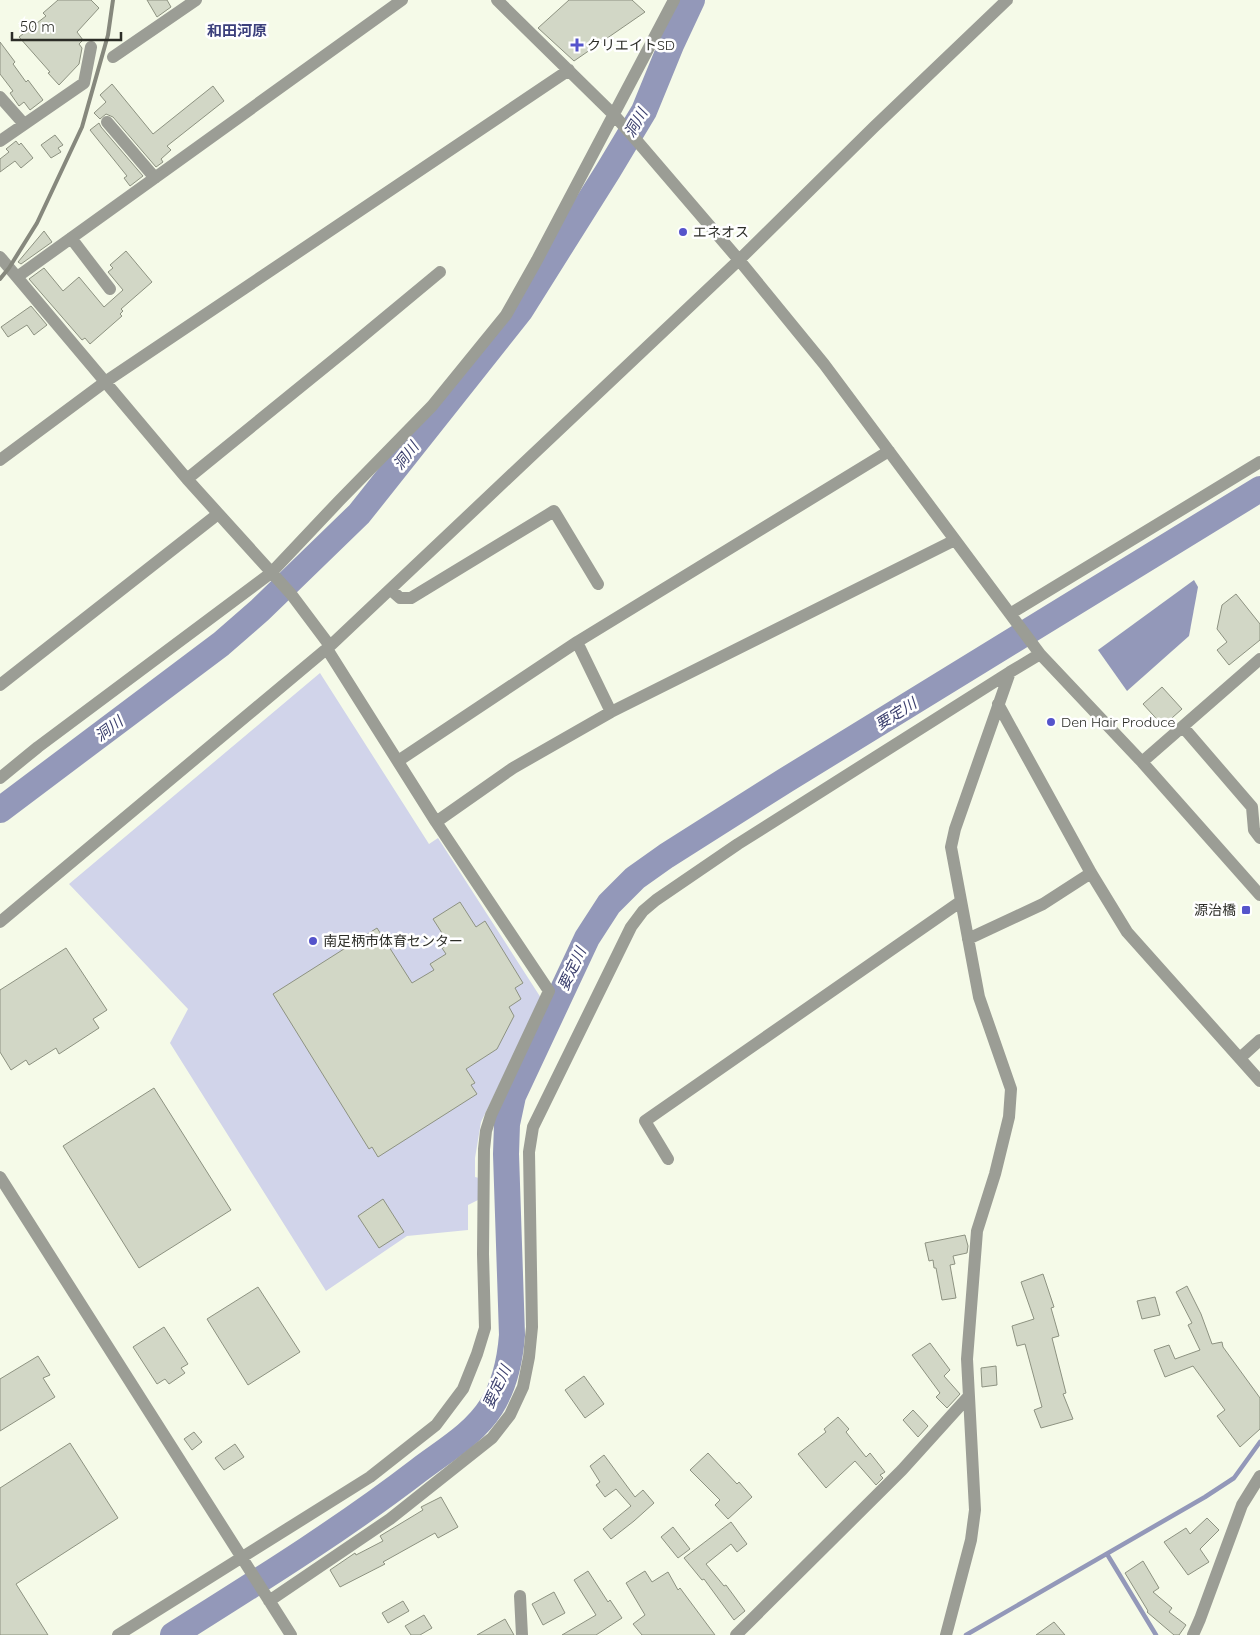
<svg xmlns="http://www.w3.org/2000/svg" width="1260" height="1635" font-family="Quicksand,'Noto Sans JP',sans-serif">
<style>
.green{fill:#d1d4ea}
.water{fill:#9398b9}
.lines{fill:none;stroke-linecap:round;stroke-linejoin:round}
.stream{stroke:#9398b9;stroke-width:4.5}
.river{stroke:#9398b9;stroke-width:26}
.building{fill:#d2d7c6;stroke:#8d9281}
.minor{stroke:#9b9d95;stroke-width:12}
.rail{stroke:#86887d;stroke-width:4}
.poi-dot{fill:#5554cb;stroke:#fff;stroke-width:2}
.labels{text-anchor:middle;stroke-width:5;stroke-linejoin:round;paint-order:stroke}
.poi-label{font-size:14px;fill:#2c2d27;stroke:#fff;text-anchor:start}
.neighbourhood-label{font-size:15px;font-weight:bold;fill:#3c407c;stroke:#fff}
.water-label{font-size:15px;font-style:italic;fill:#3c406e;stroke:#fff}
</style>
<rect width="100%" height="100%" fill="#f5fae8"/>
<!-- green -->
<path class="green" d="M320,673l109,171 9,-6 103,160 -60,124 -6,36v19l4,1 -1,22 -10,5v25l-61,6 -81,55 -156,-248 18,-34 -119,-125z"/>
<!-- water -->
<path class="water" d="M1194,580l4,7 -9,49 -62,55 -29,-41z"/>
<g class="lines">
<!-- stream -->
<path class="stream" d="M1107,1554l49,81
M966,1635l239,-138 29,-19 26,-36"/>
<!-- river -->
<path class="river" d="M0,810l221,-166 39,-34 99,-96 161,-203 88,-140 36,-60 27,-66 21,-45
M173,1635c84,-53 168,-105 246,-165 25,-19 55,-36 72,-63 14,-22 19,-46 21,-72l-6,-181 1,-30 6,-28 74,-158 22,-34 26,-26 31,-22 120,-76 474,-291"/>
</g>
<!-- building -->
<path class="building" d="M58,0h33l8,8 -22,24 6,8 -4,4 3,4 -3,16 -20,21 -11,-12 2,-1 -31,-35 27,-21 -3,-3z
M147,0h20l4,7 -14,10z
M569,0h63l13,12 -71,49 -36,-33z
M0,42l15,20 -2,2 13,18 2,-2 15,20 -13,10 -6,-8 -5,4 -9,-13 3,-2 -13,-17z
M112,84l41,50 60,-48 11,15 -57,45 4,4 -10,9 2,3 -7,5 -43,-50 -7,-3 -6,5 -6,-6 12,-11 -6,-7z
M99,123l2,4 42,49 -13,10 -6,-8 3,-2 -37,-46z
M55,135l8,10 -5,3 3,4 -10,6 -10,-13z
M16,141l3,4 2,-2 12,15 -12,10 -6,-7 -15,11v-13l9,-7 -3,-3z
M44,231l8,11 -31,22 -3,-2z
M126,251l26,31 -31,27 2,2 -3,3 2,2 -32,28 -5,-6 -3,2 -53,-61 15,-11 19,23 16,-14 25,30 19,-17 -15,-18 5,-4 -3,-3z
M31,306l16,19 -13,10 -7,-10 -19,12 -7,-10z
M1236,594l24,30v16l-31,25 -12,-15 10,-8 -10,-13 5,-24z
M1162,687l20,22 -19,17 -20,-22z
M460,902l16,25 9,-6 38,62 -8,5 6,11 -12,8 5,9 -17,33 -31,20 9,14 -4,2 6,9 -99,63 -6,-10 -3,2 -96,-155 104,-66 35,55 22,-13 -4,-6 16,-10 -4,-6 7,-4 -16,-25z
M66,948l41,62 -14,9 6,9 -40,26 -3,-6 -27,17 -3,-5 -15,10 -11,-18v-62z
M154,1088l77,122 -92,58 -76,-122z
M383,1199l21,33 -25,16 -21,-32z
M965,1235l3,11 -1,7 -14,3 2,8 -5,1 6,33 -14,2 -6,-32h-2l-1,-8 -4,1 -4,-18z
M1043,1274l11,33 -3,1 8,28 -7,2 14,55 -3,1 10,25 -32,9 -7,-18 8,-3 -17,-63 -8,2 -5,-20 22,-7 -13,-37z
M1187,1286l14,28 11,30 10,-2 1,5 37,51v31l-20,18 -23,-31 8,-6 -32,-44 -28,11 -11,-27 15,-5 6,14 25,-9 -12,-25 4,-2 -16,-31z
M258,1287l42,65 -52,33 -41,-66z
M1155,1297l5,18 -18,4 -5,-18z
M164,1327l24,37 -7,4 4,5 -16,11 -4,-5 -8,5 -24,-37z
M930,1343l20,27 -6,6 16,18 -13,14 -11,-11 4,-4 -28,-38z
M38,1356l12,19 -7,3 12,19 -55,34v-52z
M996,1366l1,19 -15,2 -1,-19z
M584,1376l20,28 -19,14 -20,-28z
M913,1410l15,16 -10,11 -15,-17z
M838,1417l11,12 -3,3 20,25 4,-4 15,19 -5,3 3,3 -7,7 -21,-24 -29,27 -28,-34 28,-22 -2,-3z
M194,1432l8,10 -10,8 -8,-11z
M70,1443l48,75 -102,66 32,51h-48v-147z
M235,1444l9,13 -20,13 -9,-12z
M708,1453l29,31 2,-2 13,15 -24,22 -13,-14 5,-5 -30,-30z
M604,1455l31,42 8,-7 11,13 -20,18 -23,18 -8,-10 28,-23 -15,-17 -11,8 -9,-12 4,-3 -10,-16z
M441,1497l17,30 -20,11 -3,-5 -52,29 2,2 -45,23 -10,-17 25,-17 1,2 27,-14 -3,-5 43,-26 -2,-3z
M1207,1518l12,12 -19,19 9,13 -21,13 -24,-33 22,-14 4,6z
M731,1522l16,22 -10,8 -6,-8 -25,20 18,22 2,-1 19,26 -11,9 -30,-41 -2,1 -18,-22z
M673,1527l17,22 -12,9 -17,-21z
M1143,1561l16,27 -6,4 19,16 -3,4 17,13 -7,10h-5l-27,-23 1,-1 -23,-38z
M588,1571l20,31 2,-2 12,18 -26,17h-34l34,-20 -22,-35z
M645,1571l7,11 16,-10 10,18 2,-2 35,47h-73l-9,-11 12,-9 -19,-32z
M554,1592l11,21 -22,12 -11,-21z
M403,1601l6,10 -21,12 -6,-10z
M424,1615l8,13 -12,7h-9l-6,-9z
M505,1619l9,16h-37z
M1054,1622l11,13h-29z"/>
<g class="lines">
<!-- minor -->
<path class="minor" d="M497,0l117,115 23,26 102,119 85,104 216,290 102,108 118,133
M113,57l83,-57
M0,97l24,27
M107,122l48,56
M0,141l84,-58 7,-36
M71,238l39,51
M0,257l187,222 104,115 39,52
M17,277l385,-277
M0,460l105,-78 464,-312
M187,479l165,-134 88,-73
M391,590l9,8h11l143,-87 44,73
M1010,614l250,-152
M577,642l34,70
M0,685l218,-171
M998,704l93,169 36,59 133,149
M1183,727l69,80 2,23 6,8
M398,761l179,-119 312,-191
M1142,762l118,-103
M0,778l38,-31 233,-174 68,-72 93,-95 74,-91 31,-55 137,-260
M436,822l77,-54 98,-56 344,-172
M0,922l330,-276 409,-386 135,-133 133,-127
M968,939l75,-35 48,-31
M1240,1058l20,-18
M668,1159l-23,-38 315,-219
M0,1177l291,458
M520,1596l2,39
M269,1601l121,-82 102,-81 18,-23 13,-28 6,-30 3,-30 -3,-175 4,-25 98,-200 12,-16 13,-11 82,-56 272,-172
M118,1635l252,-158 66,-52 27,-36 14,-35 8,-26 -2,-74 1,-105 2,-18 5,-16 58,-124 -113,-169 -109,-173
M736,1635l166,-165 66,-73
M946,1635l25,-95 4,-30 -8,-151 10,-128 18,-57 14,-57 2,-28 -32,-92 -28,-150 4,-18 55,-157 30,-18
M1193,1635l7,-16 42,-114 18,-29"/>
<!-- rail -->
<path class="rail" d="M0,279l9,-11 28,-45 45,-96 26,-92 5,-35"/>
</g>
<!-- markers -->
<g class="poi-dot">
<path d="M574.5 37.5h5v5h5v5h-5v5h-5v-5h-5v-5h5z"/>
<circle cx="683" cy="232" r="5"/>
<circle cx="1051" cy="722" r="5"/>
<rect x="1241" y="905" width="10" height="10" rx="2.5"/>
<circle cx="313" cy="941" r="5"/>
</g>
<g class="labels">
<!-- poi labels -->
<g class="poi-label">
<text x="587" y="50">クリエイトSD</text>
<text x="693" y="237">エネオス</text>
<text x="1061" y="727">Den Hair Produce</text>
<text x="1236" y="915" text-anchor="end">源治橋</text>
<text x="323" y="946">南足柄市体育センター</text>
</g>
<!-- neighbourhood labels -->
<g class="neighbourhood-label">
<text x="237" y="36">和田河原</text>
</g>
<!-- water labels -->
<g class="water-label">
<text transform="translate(636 123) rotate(-60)" y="5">洞川</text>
<text transform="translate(406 456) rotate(-52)" y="5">洞川</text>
<text transform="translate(896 714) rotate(-32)" y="5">要定川</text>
<text transform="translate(109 729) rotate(-37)" y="5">洞川</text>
<text transform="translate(572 969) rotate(-65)" y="5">要定川</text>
<text transform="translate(497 1387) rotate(-65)" y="5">要定川</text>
</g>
</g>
<!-- scale -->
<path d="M12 32v8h109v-8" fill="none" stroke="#2c2d27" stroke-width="2.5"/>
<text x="20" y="32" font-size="15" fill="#2c2d27" stroke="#ffffff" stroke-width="4" paint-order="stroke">50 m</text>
</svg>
